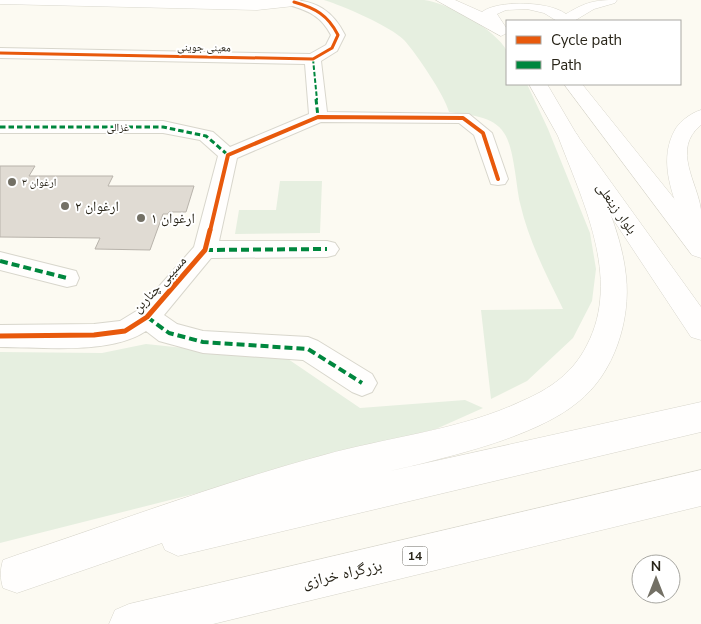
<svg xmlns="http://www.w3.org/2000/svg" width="701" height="624" font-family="'Nunito Sans','Noto Naskh Arabic',sans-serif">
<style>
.green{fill:#e6efe0}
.building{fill:#e0dbd3;stroke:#b8b3ab}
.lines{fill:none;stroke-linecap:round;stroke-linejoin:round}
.minor-casing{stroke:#d8d6cc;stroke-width:2}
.tertiary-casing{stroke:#d8d6cc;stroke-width:1}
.secondary-casing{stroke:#d8d6cc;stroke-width:1}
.trunk-casing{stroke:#d8d6cc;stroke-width:1}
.minor{fill:#fffefd;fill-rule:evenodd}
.tertiary{fill:#fffefd;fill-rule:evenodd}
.secondary{fill:#fffefd;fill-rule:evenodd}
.trunk{fill:#fffefd;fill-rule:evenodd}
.quiet-far2{stroke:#00873e;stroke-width:2;stroke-dasharray:4.5 2;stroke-linecap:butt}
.quiet-far1{stroke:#00873e;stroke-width:3;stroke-dasharray:5.5 3;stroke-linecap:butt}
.quiet{stroke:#00873e;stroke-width:4;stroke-dasharray:8 4;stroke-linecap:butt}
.cycleway-far2-casing{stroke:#fff;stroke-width:5}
.cycleway-far1-casing{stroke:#fff;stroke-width:6}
.cycleway-casing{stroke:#fff;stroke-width:8}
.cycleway-far2{stroke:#e8590c;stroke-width:3}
.cycleway-far1{stroke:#e8590c;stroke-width:4}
.cycleway{stroke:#e8590c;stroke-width:5}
.poi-dot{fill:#737065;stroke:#fff;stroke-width:2}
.labels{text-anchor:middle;stroke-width:4;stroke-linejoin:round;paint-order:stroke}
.far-street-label{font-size:11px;fill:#292519;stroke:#fff}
.far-poi-label{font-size:11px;fill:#292519;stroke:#fff;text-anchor:start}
.shield{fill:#fff;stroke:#69665e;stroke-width:1}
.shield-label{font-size:12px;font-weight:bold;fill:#292519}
.poi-label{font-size:14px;fill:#292519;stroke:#fff;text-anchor:start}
.street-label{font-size:14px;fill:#292519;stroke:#fff}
.near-street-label{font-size:16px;fill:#292519;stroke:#fff}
</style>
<rect width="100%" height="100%" fill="#fcfaf2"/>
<!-- green -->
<path class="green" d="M324,0c32,0 67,0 100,0 25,3 71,29 83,51v33h20l21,45 42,104 6,36 -4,32 -19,37 -46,43 -36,18 -10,-89 82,-1c-17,-35 -34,-67 -43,-106 -4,-18 -6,-56 -16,-70 -11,-18 -37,-18 -55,-21 -4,-16 -33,-59 -45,-72 -14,-14 -61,-34 -80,-40z
M280,181h42l-2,52 -85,1 4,-24h37z
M146,344l142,15 72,49 105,-8 18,8 -47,21 -77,19 -82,25 -277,70v-191l102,1z"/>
<!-- building -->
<path class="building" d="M0,166h35l-6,10h84l-5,10h86l-8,26h-17l-1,2h-5l-13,36 -55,-1 5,-11 -100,-1z"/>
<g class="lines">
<!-- minor casing -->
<g class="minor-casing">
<path id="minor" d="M289,0c27,0 44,11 56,35l-8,16 -16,10 6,51 142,2 23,19 16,46 -3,5 -7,1 -7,-1 -17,-49 -15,-12 -138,-1 -84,36 -18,83h108l8,2 4,6 -4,6 -8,2 -116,1 -47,57 13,9 26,7 105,6 10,4 54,33 5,9 -5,9 -10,4 -10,-4 -49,-32 -100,-7 -44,-12 -13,-10c-36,24 -103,16 -146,16v-22l94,-1 26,-3 18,-11 56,-63 24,-91 -18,-16 -37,-7h-163v-12h163l50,11 17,15 79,-33 -4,-50 -305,-6v-10l310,6 16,-9 5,-10c-10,-19 -22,-24 -42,-30z
M0,252l76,19 3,7 -3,7 -9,2 -67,-17z"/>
</g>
<!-- tertiary casing -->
<g class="tertiary-casing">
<path id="tertiary" d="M0,0h300l1,2 -7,4 -37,4 -257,-6z"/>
</g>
<!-- secondary casing -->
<g class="secondary-casing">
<path id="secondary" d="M436,0h19l27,12c15,-12 67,-11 84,2 20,-12 28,-14 51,-14l-2,3 -21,6 -20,12h-17l-13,-8 -17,-4 -21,1 -9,4 10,15v4l-6,3z
M529,84h18l30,51 124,172v33l-10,-3 -133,-201z
M564,84h18l119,148v26l-9,-3z"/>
</g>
<!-- trunk casing -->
<g class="trunk-casing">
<path id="trunk" d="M701,110v15c-30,24 -3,58 0,85 0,11 0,24 0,35l-9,-2 -3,-6c-13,-34 -34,-74 -13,-109 6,-8 15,-15 25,-18z
M568,130l7,2 3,4c18,45 43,91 48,140 5,44 -12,98 -48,126 -43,36 -134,56 -188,69l311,-69v30l-523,124 -13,-6 -3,-7 -145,50 -14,-5c-3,-10 -3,-18 0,-28l14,-5c102,-34 203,-72 307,-100 65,-18 137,-25 198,-54 28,-12 51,-28 65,-56 35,-67 -5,-145 -29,-209l3,-4z
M701,470v36l-488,118h-104l6,-14 14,-6z"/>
</g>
<!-- minor -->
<use href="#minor" class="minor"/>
<!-- tertiary -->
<use href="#tertiary" class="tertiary"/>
<!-- secondary -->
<use href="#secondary" class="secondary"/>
<!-- trunk -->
<use href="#trunk" class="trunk"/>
<!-- quiet-far2 -->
<path class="quiet-far2" d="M313,59l4,41"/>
<!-- quiet-far1 -->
<path class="quiet-far1" d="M316,99l2,18
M0,127h163l43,9 22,19 4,-2"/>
<!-- quiet -->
<path class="quiet" d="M205,250l122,-1
M0,261l67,17
M147,317l22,16 34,9 105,7 54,34"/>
<!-- cycleway-far2 casing -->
<g class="cycleway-far2-casing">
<path id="cycleway-far2" d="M0,53l313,6 19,-11 6,-13c-10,-20 -23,-27 -44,-33"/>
</g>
<!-- cycleway-far1 casing -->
<g class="cycleway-far1-casing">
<path id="cycleway-far1" d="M210,231l18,-76 90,-38 145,1 20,15 15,46"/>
</g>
<!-- cycleway casing -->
<g class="cycleway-casing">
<path id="cycleway" d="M0,336l94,-1 31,-4 22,-14 58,-67 5,-20"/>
</g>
<!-- cycleway-far2 -->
<use href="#cycleway-far2" class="cycleway-far2"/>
<!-- cycleway-far1 -->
<use href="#cycleway-far1" class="cycleway-far1"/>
<!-- cycleway -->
<use href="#cycleway" class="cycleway"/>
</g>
<!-- markers -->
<g class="poi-dot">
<circle cx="12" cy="182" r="5"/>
<circle cx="65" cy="206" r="5"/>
<circle cx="141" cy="218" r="5"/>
</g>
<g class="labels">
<!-- far-street labels -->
<g class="far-street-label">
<text transform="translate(204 47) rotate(1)" y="4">معینی جوینی</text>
<text x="118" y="131">غزالی</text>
</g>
<!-- far-poi labels -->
<g class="far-poi-label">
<text x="22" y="186">ارغوان ۳</text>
</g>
<!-- shield labels -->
<rect class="shield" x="402.5" y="546.5" width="25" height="19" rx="4"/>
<g class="shield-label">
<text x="415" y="560">14</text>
</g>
<!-- poi labels -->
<g class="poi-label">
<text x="75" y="211">ارغوان ۲</text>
<text x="151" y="223">ارغوان ۱</text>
</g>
<!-- street labels -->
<g class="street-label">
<text transform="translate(617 208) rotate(55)" y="5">بلوار زینعلی</text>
<text transform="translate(159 284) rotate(-47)" y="5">مسیبی چناربن</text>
</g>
<!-- near-street labels -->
<g class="near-street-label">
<text transform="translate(342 573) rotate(-13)" y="6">بزرگراه خرازی</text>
</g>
</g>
<!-- legend -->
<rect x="506" y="20" width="175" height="65" fill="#ffffff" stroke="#a9a8a3"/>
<rect x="516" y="36" width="25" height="8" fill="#e8590c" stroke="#a9a8a3"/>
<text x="551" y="45" font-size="15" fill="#292519">Cycle path</text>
<rect x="516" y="61" width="25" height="8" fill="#00873e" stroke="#a9a8a3"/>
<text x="551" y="70" font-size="15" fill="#292519">Path</text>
<!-- north arrow -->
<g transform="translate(656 579)"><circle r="24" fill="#ffffff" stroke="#a9a8a3"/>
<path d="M0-4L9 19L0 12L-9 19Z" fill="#737065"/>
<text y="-8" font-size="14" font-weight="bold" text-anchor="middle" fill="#292519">N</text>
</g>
</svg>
